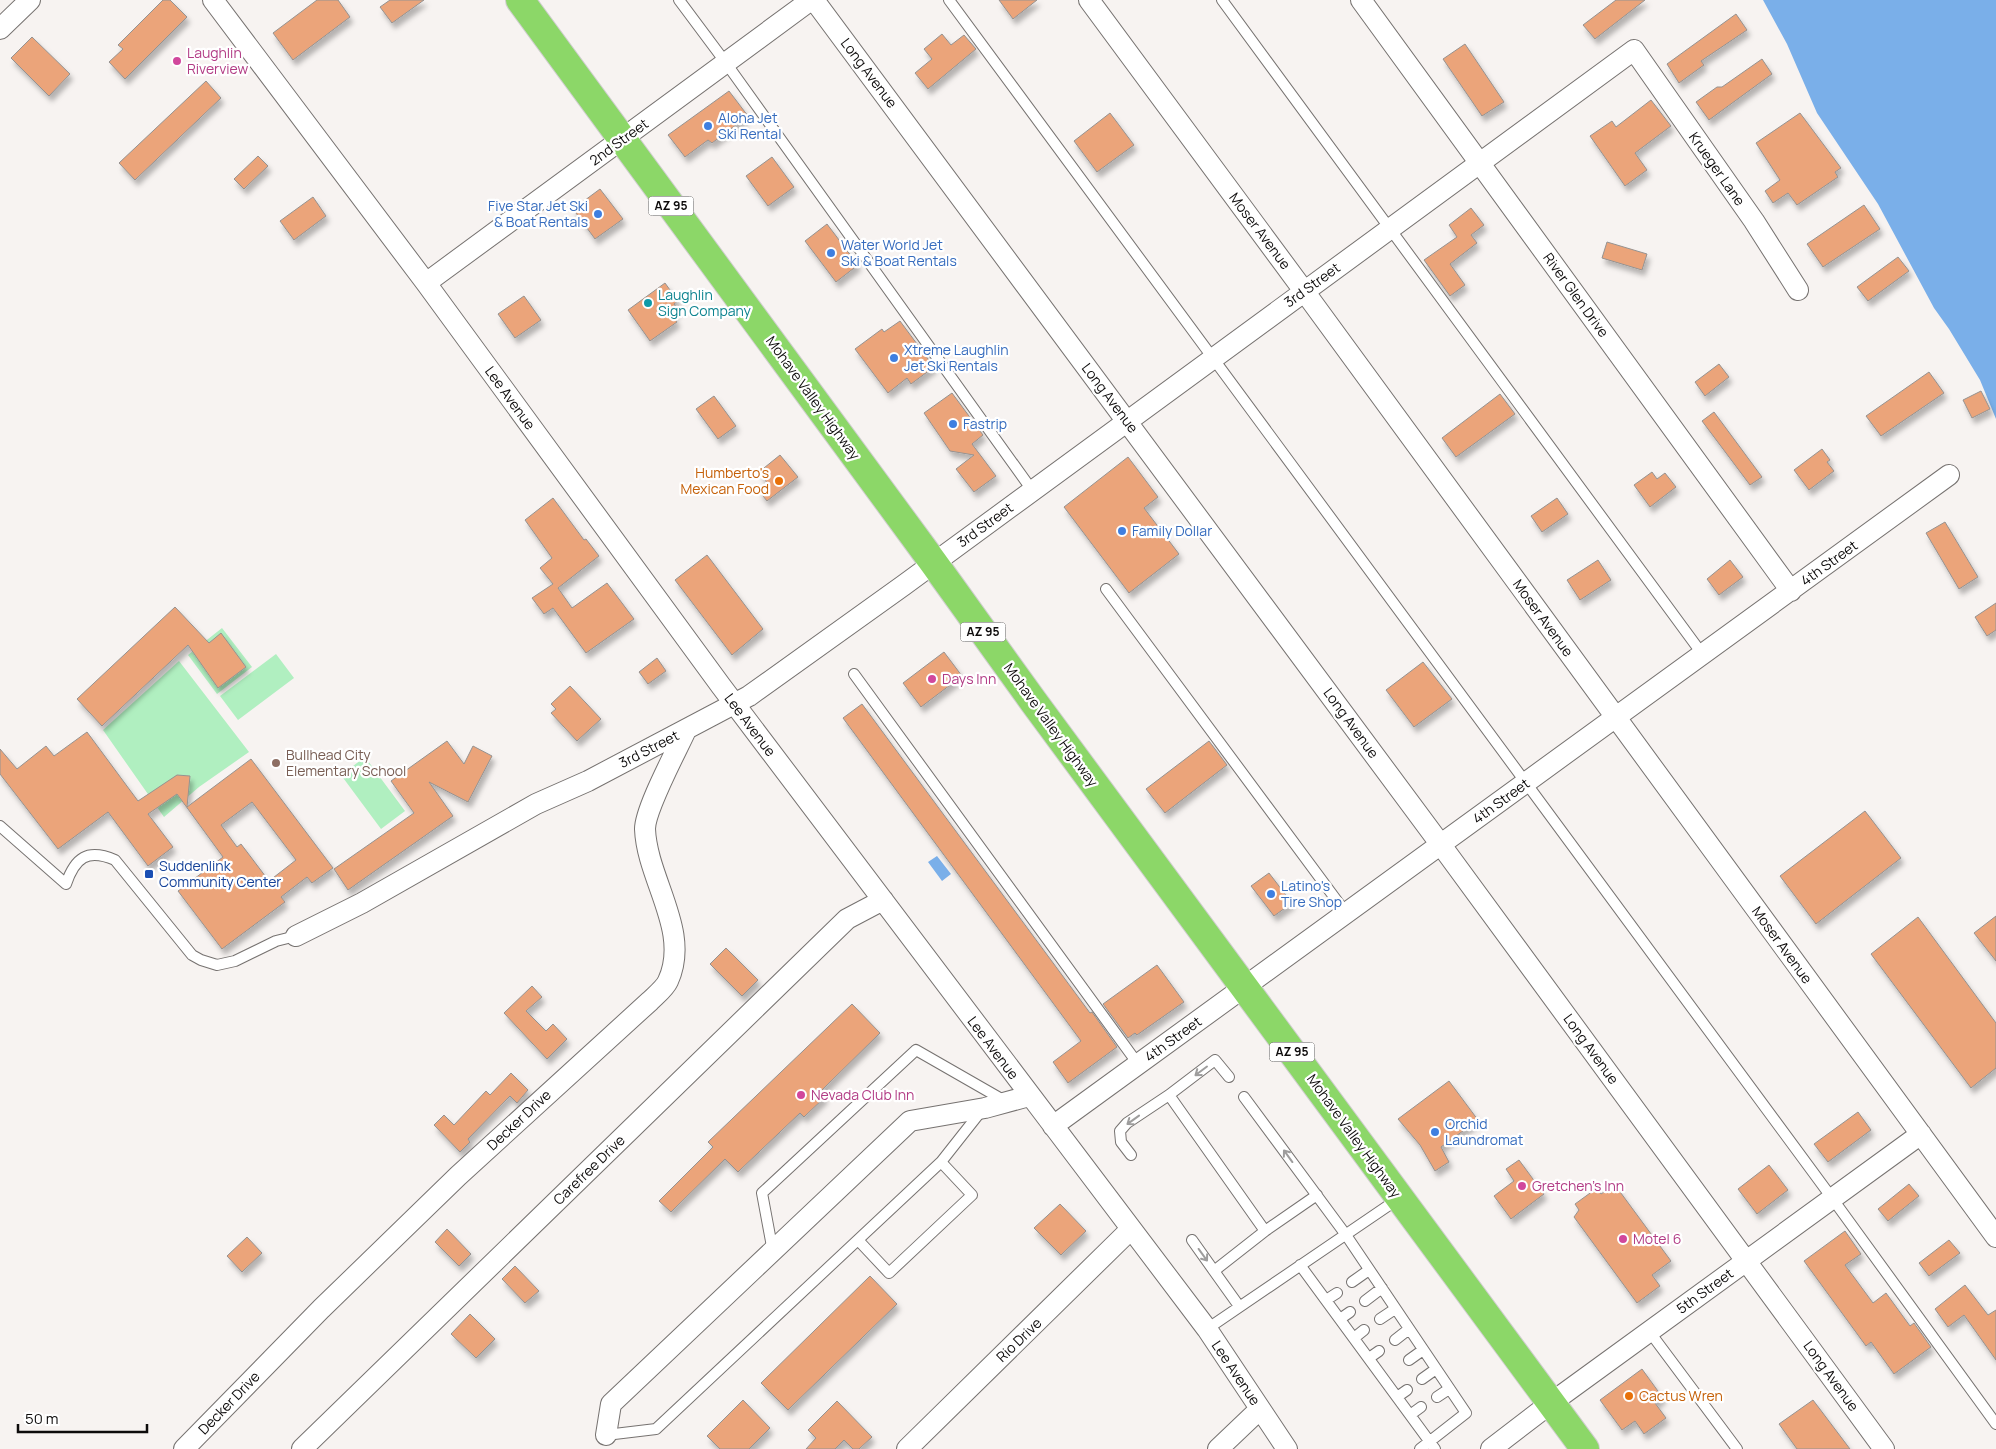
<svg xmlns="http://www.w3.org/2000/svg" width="1996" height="1449" font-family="Manrope,sans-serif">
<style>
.green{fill:#b0efc0}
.water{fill:#7aafe9}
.building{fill:#eba47a;stroke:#959290;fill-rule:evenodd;filter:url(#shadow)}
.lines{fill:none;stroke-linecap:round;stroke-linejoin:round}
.lane-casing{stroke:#767270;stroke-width:12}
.street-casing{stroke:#767270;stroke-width:22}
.highway-casing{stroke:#cfcece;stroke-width:30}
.lane{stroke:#fff;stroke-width:10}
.street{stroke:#fff;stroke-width:20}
.highway{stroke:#8cd768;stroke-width:28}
.oneway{stroke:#9e9d9d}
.hotel-dot{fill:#d1479c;stroke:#fff;stroke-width:2}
.shop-dot{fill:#3f7fe0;stroke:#fff;stroke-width:2}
.culture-dot{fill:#0f9aa8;stroke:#fff;stroke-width:2}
.food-dot{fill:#e8710a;stroke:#fff;stroke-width:2}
.education-dot{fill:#8d6e63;stroke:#fff;stroke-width:2}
.transit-dot{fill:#1a4fb4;stroke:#fff;stroke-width:2}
.labels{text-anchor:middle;stroke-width:4.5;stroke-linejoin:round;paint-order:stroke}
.shield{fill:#fff;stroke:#565454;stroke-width:1}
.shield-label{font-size:12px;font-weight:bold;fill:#0d0b0b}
.hotel-label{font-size:14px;fill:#b23c85;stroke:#fff;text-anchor:start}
.street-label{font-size:14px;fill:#0d0b0b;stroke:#fff}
.shop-label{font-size:14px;fill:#366cbe;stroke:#fff;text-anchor:start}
.culture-label{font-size:14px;fill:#0d838f;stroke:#fff;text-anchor:start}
.food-label{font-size:14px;fill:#c56008;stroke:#fff;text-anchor:end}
.education-label{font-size:14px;fill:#785e54;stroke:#fff;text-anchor:start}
.transit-label{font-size:14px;fill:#164399;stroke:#fff;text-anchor:start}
</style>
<defs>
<filter id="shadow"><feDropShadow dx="3" dy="5.5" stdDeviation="2.5" flood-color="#0004"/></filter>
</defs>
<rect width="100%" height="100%" fill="#f7f3f1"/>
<!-- green -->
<path class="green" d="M222,628l30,39 -35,27 -29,-39z
M276,654l18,24 -56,42 -18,-24z
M179,661l70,91 -50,35 -35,30 -61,-87z
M365,757l40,54 -24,18 -40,-54z"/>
<!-- water -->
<path class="water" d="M1763,0h233v419l-16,-39 -31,-51 -15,-21 -56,-104 -61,-91 -30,-69z
M937,856l14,18 -9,7 -14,-19z"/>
<!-- building -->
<path class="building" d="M163,0h7l17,17 -62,62 -16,-17 14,-13 -5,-4z
M317,0h21l12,17 -57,43 -20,-27z
M390,0h34l-32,23 -12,-16z
M999,0h38l-24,19z
M1616,0h29l-50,39 -12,-14z
M1736,14l11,16 -46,31 3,4 -25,18 -12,-19z
M942,34l9,11 13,-10 12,14 -48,40 -13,-16 17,-14 -8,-10z
M32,37l38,37 -21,22 -38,-38z
M1465,44l39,58 -22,14 -39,-57z
M1762,59l10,15 -63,46 -13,-18 21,-15h5z
M206,81l15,17 -86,82 -16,-17z
M729,91l19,25 -36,27 -4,-3 -23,17 -17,-22z
M1651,100l20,26 -36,27 12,17 -22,16 -35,-50 22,-15 4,6z
M1110,113l24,32 -37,27 -23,-31z
M1800,113l41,55 -6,4 3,5 -41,28 -9,-12 -15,10 -8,-12 15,-11 -24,-37z
M258,156l10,10 -24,23 -10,-10z
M772,157l22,30 -26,19 -22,-30z
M600,189l23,30 -28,20 -22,-30z
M313,197l13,19 -32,24 -14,-19z
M1864,205l16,24 -57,38 -16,-23z
M1471,208l13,17 -13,10 6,8 -27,21 15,21 -15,11 -26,-36 33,-23 -8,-12z
M827,224l31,41 -22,17 -31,-41z
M1607,242l40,12 -5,16 -40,-12z
M1898,257l11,14 -41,30 -11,-14z
M665,283l13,18 -4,3 4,6 -6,4 5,8 -27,19 -22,-31z
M524,296l17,24 -26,18 -17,-24z
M900,321l34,46 -23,17 -4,-6 -19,15 -33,-44 27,-20 2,3z
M1719,364l10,13 -24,19 -10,-14z
M1929,372l15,21 -63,43 -15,-20z
M1981,391l9,18 -18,9 -9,-18z
M952,393l31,42 -11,9 24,32 -22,16 -18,-23 18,-14 -24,-4 -26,-38z
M1500,394l15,20 -59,43 -14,-19z
M714,396l22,30 -18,13 -22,-30z
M1714,412l48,65 -12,8 -48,-64z
M1822,449l8,11 -3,2 7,9 -25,19 -15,-20z
M780,455l18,22 -31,24 -8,-10 9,-7 -9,-12z
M1128,457l30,40 -14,11 35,46 -50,39 -65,-86z
M1652,472l5,7 8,-6 11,14 -26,20 -16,-22z
M553,498l31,42 2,-1 13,17 -41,32 14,20 35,-25 27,36 -48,34 -33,-45 -9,6 -12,-16 21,-14 -13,-16 12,-10 -27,-38z
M1557,498l11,16 -26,18 -11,-16z
M1945,522l33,55 -19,12 -33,-56z
M707,555l56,74 -31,26 -57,-75z
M1598,560l13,20 -31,20 -13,-20z
M1730,560l13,17 -24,18 -12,-16z
M1996,603v27l-9,6 -12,-19z
M175,607l34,36 12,-10 25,34 -28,21 -30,-43 -86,81 -25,-27z
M944,652l18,24 -41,31 -18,-24z
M657,658l9,13 -18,13 -9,-12z
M1423,662l29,37 -38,28 -28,-37z
M570,686l31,33 -24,22 -26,-28 5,-4 -5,-5z
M862,704l228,309 2,-1 25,35 -49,36 -15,-21 28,-21 -238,-323z
M87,732l51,69 39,-26 13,1 -3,31 64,-48 82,109 -21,15 -5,-6 -26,20 4,5 -63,47 -44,-58 45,-34 -46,-63 -29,20 25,33 -25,19 -40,-54 -50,37 -58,-75v-25l17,20 29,-23 8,10zM252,802l44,58 -27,21 -28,-37 -4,3 -16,-22z
M447,741l17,23 9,-18 19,10 -24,46 -39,-20 24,34 -105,74 -14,-21 80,-56 -23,-32z
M1209,741l18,24 -62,48 -19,-24z
M1865,811l36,47 -85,66 -36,-48z
M1269,873l23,30 -18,13 -23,-30z
M1996,916v45l-22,-28z
M1918,917l78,106v45l-25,20 -100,-134z
M726,948l32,32 -16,16 -32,-32z
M1157,965l27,37 -47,33 -2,-2 -7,5 -25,-34z
M532,986l10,11 -16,14 20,20 7,-7 14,15 -20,20 -43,-46z
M852,1004l28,29 -60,59 5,5 -21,20 -4,-4 -62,59 -13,-13 -54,53 -12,-11 54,-54 -5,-5z
M511,1073l17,17 -11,13 -7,-7 -42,43 2,3 -10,10 -26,-27 10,-10 10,10 32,-34 4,4z
M1449,1081l29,39 -37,27 8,15 -14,9 -15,-26 -22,-26z
M1858,1112l13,18 -43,32 -14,-18z
M1519,1160l25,34 -33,25 -17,-23 20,-15 -8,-12z
M1769,1165l19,25 -31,24 -19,-25z
M1909,1184l10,12 -31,25 -10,-12z
M1615,1185l56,76 -19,14 8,11 -23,17 -63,-86 5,-7 -4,-6 22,-16 4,6z
M1060,1204l26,27 -25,24 -27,-27z
M447,1229l24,25 -12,12 -24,-24z
M1845,1231l16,23 -16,11 28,38 13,-10 24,33 4,-3 17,24 -37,27 -23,-32 -5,4 -62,-85z
M247,1237l15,16 -20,19 -15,-16z
M1949,1240l11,13 -31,23 -10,-13z
M515,1266l24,25 -14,12 -23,-24z
M870,1276l27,28 -109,106 -27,-27z
M1965,1285l23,30 8,-5v50l-32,-45 -16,12 -13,-18z
M470,1314l25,25 -19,19 -25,-24z
M1642,1369l21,29 -8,5 11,15 -22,16 -9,-13 -13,9 -22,-30z
M743,1400l27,28 -21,21h-29l-13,-13z
M1813,1400l37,49h-53l-18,-25z
M837,1401l35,36 -13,12h-6l-9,-9 -9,9h-29l10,-11 -8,-8z"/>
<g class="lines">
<!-- lane casing -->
<g class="lane-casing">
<path id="lane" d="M679,0l47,63 306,427
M949,0l883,1198 164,226
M1222,0l481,655
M1106,589l240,324
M854,674l284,390
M0,826l66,58c9,-26 21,-36 49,-24l77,95 9,5 16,5 18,-4 41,-20 20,-5
M1169,1095l96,136 -51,40 25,35
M1244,1097l102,138 120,178 -46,36
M1131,1155l-10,-13 -1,-11 7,-8 42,-28 46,-35 14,17
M1265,1231l52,-36
M858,1240l31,33 83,-78 -31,-33
M1192,1240l22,31
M773,1252l-11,-59 154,-143 89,51
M1300,1265l135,184
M1352,1282l17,-12
M1326,1300l11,-7
M1365,1301l17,-13
M1340,1319l10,-7
M1380,1319l15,-10
M1207,1329l191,-130
M1649,1331l88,118
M1354,1338l10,-8
M1395,1340l14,-11
M1369,1358l10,-7
M1409,1360l14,-10
M1422,1379l14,-10
M1397,1397l10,-7
M1437,1397l12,-8
M1410,1415l11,-8
M606,1435l50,-6 285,-267 41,-52"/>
</g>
<!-- street casing -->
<g class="street-casing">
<path id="street" d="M213,0l213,283 295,403 486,643 80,120
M814,0l627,845 443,604
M1089,0l215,291 692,946
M1361,0l430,591
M0,29l30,-29
M426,283l385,-283
M296,936l66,-33 174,-99 52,-23 161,-85 155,-111 730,-535 120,171 44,69
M1053,1126l896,-651
M606,1435l5,-31 299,-283 75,-13 44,-12
M184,1449l137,-140 137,-133 192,-175c6,-6 15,-13 18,-20 23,-50 -21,-101 -23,-152 0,-20 31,-77 41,-99
M302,1449l545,-530 36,-19
M907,1449l223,-219
M1218,1449l42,-40
M1491,1449l60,-46 370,-269"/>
</g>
<!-- highway casing -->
<g class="highway-casing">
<path id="highway" d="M520,0l413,562 100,139 552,748"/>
</g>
<!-- lane -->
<use href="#lane" class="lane"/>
<!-- street -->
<use href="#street" class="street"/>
<!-- highway -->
<use href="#highway" class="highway"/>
</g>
<!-- one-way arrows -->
<defs><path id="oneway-shaft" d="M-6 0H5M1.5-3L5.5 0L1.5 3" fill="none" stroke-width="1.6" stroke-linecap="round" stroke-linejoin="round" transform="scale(1.25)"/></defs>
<g class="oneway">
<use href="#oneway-shaft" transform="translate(1201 1071) rotate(143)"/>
<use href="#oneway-shaft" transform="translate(1133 1120) rotate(144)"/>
<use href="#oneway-shaft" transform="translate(1288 1156) rotate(-126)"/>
<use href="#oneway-shaft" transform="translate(1203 1255) rotate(54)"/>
</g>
<!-- markers -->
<g class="hotel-dot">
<circle cx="177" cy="61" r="5"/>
<circle cx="932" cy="679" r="5"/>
<circle cx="801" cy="1095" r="5"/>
<circle cx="1522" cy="1186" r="5"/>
<circle cx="1623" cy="1239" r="5"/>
</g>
<g class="shop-dot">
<circle cx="708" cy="126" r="5"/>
<circle cx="598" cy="214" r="5"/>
<circle cx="831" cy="253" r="5"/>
<circle cx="894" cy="358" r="5"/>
<circle cx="953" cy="424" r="5"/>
<circle cx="1122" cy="531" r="5"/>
<circle cx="1271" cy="894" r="5"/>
<circle cx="1435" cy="1132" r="5"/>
</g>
<circle class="culture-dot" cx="648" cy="303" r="5"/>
<g class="food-dot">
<circle cx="779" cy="481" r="5"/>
<circle cx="1629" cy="1396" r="5"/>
</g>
<circle class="education-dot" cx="276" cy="763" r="5"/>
<rect class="transit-dot" x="144" y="869" width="10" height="10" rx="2.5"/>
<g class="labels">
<!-- shield labels -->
<g class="shield">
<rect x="648.5" y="196.5" width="45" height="19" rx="4"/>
<rect x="960.5" y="622.5" width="45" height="19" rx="4"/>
<rect x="1269.5" y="1042.5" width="45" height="19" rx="4"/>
</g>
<g class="shield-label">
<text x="671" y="210">AZ 95</text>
<text x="983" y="636">AZ 95</text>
<text x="1292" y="1056">AZ 95</text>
</g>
<!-- hotel labels -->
<g class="hotel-label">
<text x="187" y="58">Laughlin<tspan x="187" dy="16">Riverview</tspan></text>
<text x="942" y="684">Days Inn</text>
<text x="811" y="1100">Nevada Club Inn</text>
<text x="1532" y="1191">Gretchen's Inn</text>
<text x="1633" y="1244">Motel 6</text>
</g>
<!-- street labels -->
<g class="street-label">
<text transform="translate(869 73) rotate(53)" y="5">Long Avenue</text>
<text transform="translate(619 142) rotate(-36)" y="5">2nd Street</text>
<text transform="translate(1717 169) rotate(55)" y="5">Krueger Lane</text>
<text transform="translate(1260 231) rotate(53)" y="5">Moser Avenue</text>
<text transform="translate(1312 285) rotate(-36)" y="5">3rd Street</text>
<text transform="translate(1576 295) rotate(54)" y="5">River Glen Drive</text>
<text transform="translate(510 398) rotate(54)" y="5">Lee Avenue</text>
<text transform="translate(813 398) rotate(54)" y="5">Mohave Valley Highway</text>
<text transform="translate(1110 398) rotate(53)" y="5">Long Avenue</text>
<text transform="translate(985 525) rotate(-36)" y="5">3rd Street</text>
<text transform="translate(1829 563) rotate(-36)" y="5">4th Street</text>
<text transform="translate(1543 618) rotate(54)" y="5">Moser Avenue</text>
<text transform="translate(1351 723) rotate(54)" y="5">Long Avenue</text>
<text transform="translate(750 725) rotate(53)" y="5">Lee Avenue</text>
<text transform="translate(1051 725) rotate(54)" y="5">Mohave Valley Highway</text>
<text transform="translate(649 749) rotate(-27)" y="5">3rd Street</text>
<text transform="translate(1501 801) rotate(-36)" y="5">4th Street</text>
<text transform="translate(1782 945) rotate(54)" y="5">Moser Avenue</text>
<text transform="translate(1173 1039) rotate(-36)" y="5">4th Street</text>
<text transform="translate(993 1048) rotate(53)" y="5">Lee Avenue</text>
<text transform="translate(1591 1049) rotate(54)" y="5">Long Avenue</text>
<text transform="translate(519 1120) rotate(-43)" y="5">Decker Drive</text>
<text transform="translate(1354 1136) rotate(54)" y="5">Mohave Valley Highway</text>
<text transform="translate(589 1170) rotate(-44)" y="5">Carefree Drive</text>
<text transform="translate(1705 1291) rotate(-36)" y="5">5th Street</text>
<text transform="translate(1019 1340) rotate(-44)" y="5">Rio Drive</text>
<text transform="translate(1236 1373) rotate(56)" y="5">Lee Avenue</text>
<text transform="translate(1831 1376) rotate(54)" y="5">Long Avenue</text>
<text transform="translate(229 1403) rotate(-46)" y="5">Decker Drive</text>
</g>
<!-- shop labels -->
<g class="shop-label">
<text x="718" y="123">Aloha Jet<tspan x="718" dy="16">Ski Rental</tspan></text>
<text x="588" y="211" text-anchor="end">Five Star Jet Ski<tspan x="588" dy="16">&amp; Boat Rentals</tspan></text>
<text x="841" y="250">Water World Jet<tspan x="841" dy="16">Ski &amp; Boat Rentals</tspan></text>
<text x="904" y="355">Xtreme Laughlin<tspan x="904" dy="16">Jet Ski Rentals</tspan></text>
<text x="963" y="429">Fastrip</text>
<text x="1132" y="536">Family Dollar</text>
<text x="1281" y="891">Latino's<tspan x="1281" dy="16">Tire Shop</tspan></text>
<text x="1445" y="1129">Orchid<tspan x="1445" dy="16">Laundromat</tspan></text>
</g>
<!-- culture labels -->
<g class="culture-label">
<text x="658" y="300">Laughlin<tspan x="658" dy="16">Sign Company</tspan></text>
</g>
<!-- food labels -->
<g class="food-label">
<text x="769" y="478">Humberto's<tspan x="769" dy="16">Mexican Food</tspan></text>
<text x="1639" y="1401" text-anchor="start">Cactus Wren</text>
</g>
<!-- education labels -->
<g class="education-label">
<text x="286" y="760">Bullhead City<tspan x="286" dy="16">Elementary School</tspan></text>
</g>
<!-- transit labels -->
<g class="transit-label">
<text x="159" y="871">Suddenlink<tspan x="159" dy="16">Community Center</tspan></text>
</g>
</g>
<!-- scale -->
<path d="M18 1424v8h129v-8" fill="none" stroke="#0d0b0b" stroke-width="2.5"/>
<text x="25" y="1424" font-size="15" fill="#0d0b0b" stroke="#ffffff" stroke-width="4" paint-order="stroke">50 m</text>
</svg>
